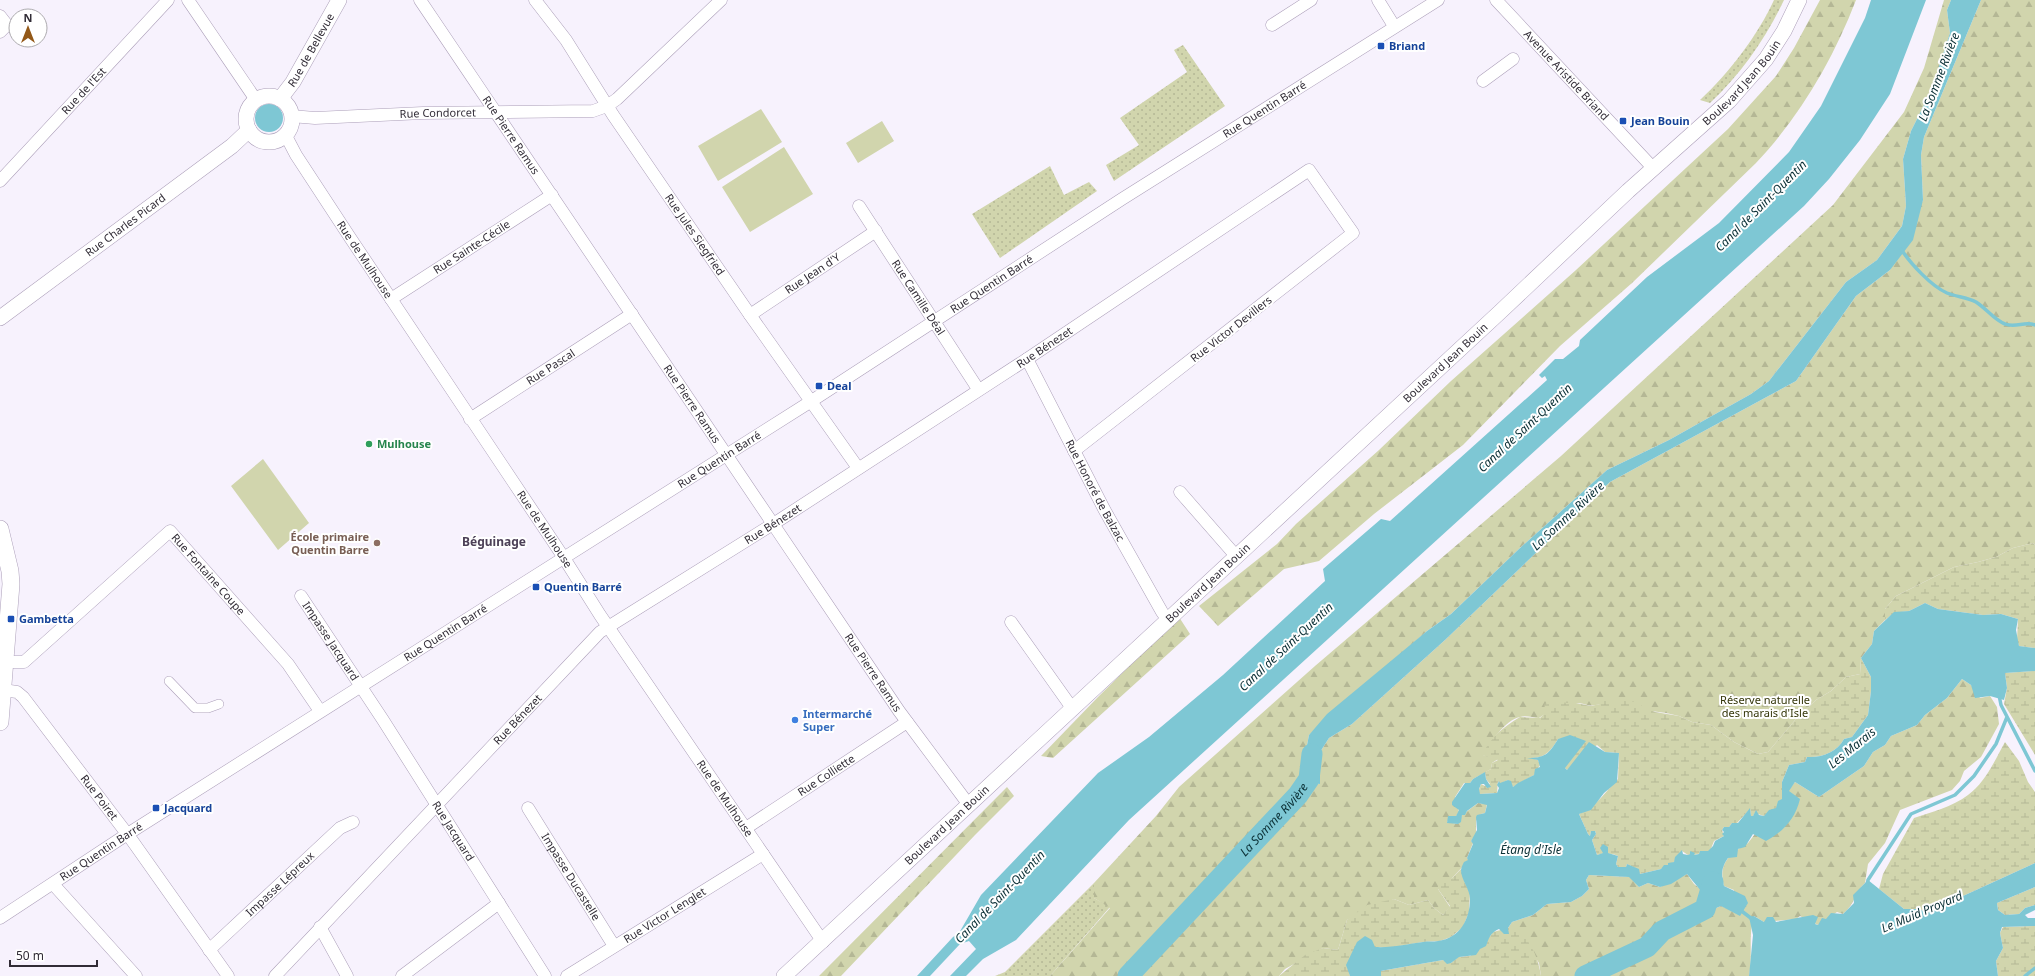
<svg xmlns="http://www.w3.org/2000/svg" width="2035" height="976" font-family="'Noto Sans',sans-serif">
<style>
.grass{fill:url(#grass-dots)}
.forest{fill:url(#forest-firs)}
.wetland{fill:url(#wetland-marsh)}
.garden{fill:#d1d5ad}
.water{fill:#7ec7d4}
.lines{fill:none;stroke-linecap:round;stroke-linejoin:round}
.stream{stroke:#7ec7d4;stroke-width:3.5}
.river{stroke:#7ec7d4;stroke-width:21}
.pedestrian-casing{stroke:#ac9fb9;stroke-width:10}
.minor-casing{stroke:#ac9fb9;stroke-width:13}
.tertiary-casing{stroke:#ac9fb9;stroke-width:16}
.secondary-casing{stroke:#ac9fb9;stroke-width:18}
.pedestrian{stroke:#fff;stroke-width:9}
.minor{stroke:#fff;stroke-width:12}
.tertiary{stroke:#fff;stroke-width:15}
.secondary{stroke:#fff;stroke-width:17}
.transit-dot{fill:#1a4fb4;stroke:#fff;stroke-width:1.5}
.leisure-dot{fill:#2e9e5b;stroke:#fff;stroke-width:1.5}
.education-dot{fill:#8d6e63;stroke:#fff;stroke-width:1.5}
.shop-dot{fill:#3f7fe0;stroke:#fff;stroke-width:1.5}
.labels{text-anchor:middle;stroke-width:4;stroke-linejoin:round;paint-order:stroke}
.transit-label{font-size:11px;font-weight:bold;fill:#164399;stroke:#fff;text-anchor:start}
.street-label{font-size:11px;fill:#312c36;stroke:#fff}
.leisure-label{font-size:11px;font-weight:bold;fill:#27864d;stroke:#fff;text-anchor:start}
.education-label{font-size:11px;font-weight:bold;fill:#785e54;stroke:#fff;text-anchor:end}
.park-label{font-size:11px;fill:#343609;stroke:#fff}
.shop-label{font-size:11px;font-weight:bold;fill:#366cbe;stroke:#fff;text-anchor:start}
.water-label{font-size:12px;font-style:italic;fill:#0a2f35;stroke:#fff}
.neighbourhood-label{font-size:12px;font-weight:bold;fill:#4c4057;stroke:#fff}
</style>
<defs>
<pattern id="grass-dots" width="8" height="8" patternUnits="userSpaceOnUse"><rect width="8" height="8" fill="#d1d5ad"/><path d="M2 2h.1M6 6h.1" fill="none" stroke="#b4b795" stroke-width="1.8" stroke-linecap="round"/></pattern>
<pattern id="forest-firs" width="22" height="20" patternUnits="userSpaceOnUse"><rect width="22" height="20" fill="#d1d5ad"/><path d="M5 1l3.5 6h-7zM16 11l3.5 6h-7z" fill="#b4b795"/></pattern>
<pattern id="wetland-marsh" width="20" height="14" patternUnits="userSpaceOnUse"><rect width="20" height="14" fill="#d1d5ad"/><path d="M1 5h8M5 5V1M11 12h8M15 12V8" fill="none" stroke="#b4b795"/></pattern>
</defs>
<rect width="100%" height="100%" fill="#f7f2fd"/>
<!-- grass -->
<path class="grass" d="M1774,0h10c-18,38 -43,74 -74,103l-10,-3c29,-27 58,-65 74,-100z
M1183,45l42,61 -111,75 -8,-16 33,-20 -19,-27 67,-46 -13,-22z
M1050,166l14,29 25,-13 8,9 -97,67 -28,-44z
M1094,883v15l16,9 -60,69h-55l10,-4z"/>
<!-- forest -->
<path class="forest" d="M1820,0h36c-23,60 -56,116 -100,163l-124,120 -72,63 -97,99 -89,69 -55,47 -35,8 -66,57 -19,-20 78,-62 19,-20 83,-74 72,-69 125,-111 152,-141 48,-53 18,-28z
M1944,0h7l-4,10 3,23 -19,58 -20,40 -8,28 3,47 -4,20 -25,34 -31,22 -77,99 -18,13 -82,46 -62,30 -87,78 -69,66 -24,17 -118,104 -9,46 20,3v-32l9,-14 23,-14 93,-84 165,-158 186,-101 60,-85 34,-26 33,-70 -2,-45 3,-18 57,-137h54v545l-2,-2 -20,5 -17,9 -18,5 -24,5 -58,29 -11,13v11l-11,11 -2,13 -11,14 -1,16 -14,3 -15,14 -15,9 -20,19 -28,33 -10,2 -24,-12 -23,-17 -19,-3 -13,-6 -13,-3 -66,-9c-13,4 -15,-2 -25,-1 -12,2 -27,8 -36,15 -5,0 -13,-3 -19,-1 -15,3 -30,26 -37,38l15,4 -6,4 -1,6 -18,10 -3,4h-6l-9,14 4,15 -3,4h-5l-4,6 11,2 4,-9 16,-12 9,1 -2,9 -4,1 -5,7v13l-5,7 2,2 -6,15 2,2 -17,18 -14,11 12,18 -7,8 -9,-7 -6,-8 -19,5 -15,-6 -47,21 -9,30 -15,-2 -38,21 -6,7h-229l60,-68 -16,-10v-15l62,-67 23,-29 136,-121 246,-210 272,-251 71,-93 20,-44z
M1179,617l11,17 -137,124 -12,-2 57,-59z
M1962,679l9,6 9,13 10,-2 7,11 2,17 -18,33 -17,14 -4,10 -8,9 -52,20 -15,33 -17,21 -3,19c-10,9 -10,21 -22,31l-6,-2 -19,13 -18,-9 -4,3 -32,3 -10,-6c-6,18 -1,40 -5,60h-208l-2,-13 -27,-41 21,-7 14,-11 24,-2 11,-6 7,-7 -3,-9 3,-5 41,2 9,10 9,-4 12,4 27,-13 7,10 13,10 -2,4 4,13 12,-5 13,5v-21l-10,-4c-6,-22 5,-32 24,-43l47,-61 24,15 45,-31 9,-14 12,-7 6,-9 26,-11 8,-10 22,-17z
M1007,787l7,9 -39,39 -134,141h-22z"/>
<!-- wetland -->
<path class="wetland" d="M2033,543l2,2v103l-16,-2 -2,-6 1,-21 -17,-5 -18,1 -45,-6 -13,-6 -16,8 -15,2 -9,7v-11l11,-13 58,-29 24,-5 18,-5 17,-9z
M1861,658l10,19v14l-3,24 -16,22 -8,2c-7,13 -22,19 -37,18l-2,5 -16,3 -7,17v18l-6,8 -12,8 -9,-3 -2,3h-2l-1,-7 -13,14h-5l-3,4h-5l-2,3 2,6 -10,5 -4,10 -16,4 -4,-4 1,3 -3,1 -6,-4 -8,11 -13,7 -21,5 -5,-6 -8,-4 -1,3h-8l-2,-3 2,-8c-8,-3 -13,-3 -21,-1l-5,-15 4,-6 -1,-3h-4l-1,5 -2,-2 -9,-20c17,-7 27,-23 39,-35l1,-26 -14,-1 -8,-7 -30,25 -2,-2 2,-30 -9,1c-7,12 -13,19 -27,19l7,2 2,5 -6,10 -21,12 -5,-7 -8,4 -2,-3 -1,12 -17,1 -2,-2 3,-8 4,2 5,-2 -4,-5 -1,-7 6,-3 1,-6 6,-3 -16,-5c9,-18 21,-28 38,-38l20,1 6,-6 -2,-8 8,-2 24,1 15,3 9,-2 5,-5 29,3 21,10 24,4 13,6 19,3 23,17 24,12 10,-2 28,-33 20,-19 15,-9 15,-14 14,-3z
M2032,671h3v84l-31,-51 3,-16 -2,-15z
M2005,742l14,19 9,21 7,10v71l-72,33 -22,6 -13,11 -9,-4h-15l-25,-20 4,-15 31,-56c18,-6 38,-11 54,-23 17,-12 27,-35 37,-53z
M1461,869l4,14 5,9 -1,20 -6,15 -12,10 -11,4 -17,1 -35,6 -13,-1 -26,24 1,5h-71l26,-21 18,-7 15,2 9,-30 20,-15 27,-6 15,6 19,-5 6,8 9,7 7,-9 -12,-17v-7l14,-4z
M2035,887v18l-10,3 -6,6 -14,1 -7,-5 -1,-7z
M1512,922c17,19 25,29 29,54h-160v-5l5,-1 57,-10 8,3 7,-6 12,-1 17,-13v-3l6,-8 15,-4z
M2035,926v50h-37l-2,-15 7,-13 -3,-15 3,-6z"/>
<!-- garden -->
<path class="garden" d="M761,109l21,33 -64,39 -20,-35z
M882,121l12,20 -36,22 -12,-20z
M784,147l29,47 -63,38 -28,-45z
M263,459l46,64 -31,27 -47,-64z"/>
<!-- water -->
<path class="water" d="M1871,0h55l-36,94 -30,46 -31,39 -25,27 -675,614 -113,120 -33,19 -17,17h-16l26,-27 -7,-8 -9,3 -30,32h-13l36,-39 6,-4 22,-38 117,-122 51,-36 74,-62 102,-94 -2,-12 58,-50 9,2 157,-141 -2,-4 -3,2 -3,-3 16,-16h8l16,-13 1,-6 67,-63 72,-54 70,-71 32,-46 44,-88z
M1951,0h30l-57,137 -3,18 2,45 -10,40 -23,30 -34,26 -60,85 -186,101 -165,158 -93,84 -23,14 -9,14v32l-20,-3 9,-46 18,-21 100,-83 24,-17 69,-66 87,-78 62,-30 82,-46 18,-13 77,-99 31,-22 25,-34 4,-20 -3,-47 8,-28 20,-40 19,-58 -3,-23z
M255 118a14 14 0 1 1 28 0a14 14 0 1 1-28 0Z
M1925,603l13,6 45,6 18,-1 17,5 -2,11 3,16 16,2v23l-30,2 2,15 -3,12 -14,-4 -15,2 -4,-13 -9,-6 -15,19 -22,17 -8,10 -26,11 -6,9 -12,7 -9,14 -45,31 -24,-15 -6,9 11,8c-5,20 -16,32 -34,42l-13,-7 -8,13 -7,2 -1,8 -9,1c-7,10 -7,17 -4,28l21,10 3,7 -8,13 -19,-10 -12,5 -7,-4 5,-13 -6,-3 -14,-17 -16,10 -11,3 -12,-4 -9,4 -10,-10 -40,-2 -3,5 3,9 -7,7 -11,6 -24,2 -14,11 -21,7 -4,6 1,6h-5l-5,-5c-9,4 -10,9 -13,17l-6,3 -4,6 -17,2 -8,6 -4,1 -4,-4 -57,10 -5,1v5h-31l-4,-11 11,-23 8,-6 7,4 3,7c17,1 32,-3 48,-5 5,-1 10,0 15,-1 22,-3 32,-22 32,-42 0,-10 -9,-19 -9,-29 0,-2 2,-6 3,-8l4,-2 -1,-2 6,-14 -2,-3 6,-11 -1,-13 1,-2 8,-2 2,-8 -9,-2 -11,8 -2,4h-3l-1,7 -3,2 -11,-1 1,-7h8l3,-6 -7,-5v-3l13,-19h5l3,-4 12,-7 1,7 5,8 -4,1 -3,-4h-3l-2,5 1,5 17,-1 2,-5 -2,-3 2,-4 1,2 8,-3 3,1 2,6 5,-4 16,-8 1,-6 5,-2 -2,-7 -11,-2c18,0 22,-4 31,-19l12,-4 16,6 -21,27 2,2 22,-28 16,10 14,1 -2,29 -13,11 -13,17 -12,4 9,20 2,2 1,-5h4l1,3 -4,6 5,15 6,-2 -3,-5 3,-4 5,3v6l10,3 -2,8 2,3h8l1,-3 12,5 1,5 21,-5 3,-4h4v-2l6,-1 1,-5 7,-7 1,4 5,1 2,-1v-3l5,2 -1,2 5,-1 1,-3h8l5,-5 2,-5 9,-5 -2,-2 2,-2 -2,-2 2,-3h5l3,-4h6l12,-15 1,8h2l3,-6 3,5 5,1 5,-6 7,-2 2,-7 4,-2v-17l7,-17 16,-3 2,-5c15,1 30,-5 37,-18l8,-2 16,-22 3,-24v-14l-10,-19 11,-14 2,-13 20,-19 15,-1z
M2035,863v24l-38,16 1,7 7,5 14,-1 6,-6 10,-3v5l-10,5 3,3h7v8l-33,1 -2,6 3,15 -7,13 2,15h-249l4,-41 -4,-18 5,-1 10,6 3,-5h6l3,5 37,-7 5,2 -3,7 3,1 4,-7 4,1 5,-6 12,1 11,-11 -1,-8 15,-15 36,29h15l9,4 13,-11 22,-6z"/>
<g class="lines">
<!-- stream -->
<path class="stream" d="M1901,249c9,14 30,37 46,44 10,4 20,4 29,9 11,7 18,18 29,22 10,4 21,-3 30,1
M1999,695l2,10 34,66
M1867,885l1,-5 43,-66 44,-19 19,-19 22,-32 11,-27
M1739,909l13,10
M2025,976l10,-8"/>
<!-- river -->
<g class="river">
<path id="s1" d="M1128,976l170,-181 11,-16 3,-25"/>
<path d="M1585,976l62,-29 15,-16 43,-22 8,-27"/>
</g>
<!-- pedestrian casing -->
<g class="pedestrian-casing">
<path id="pedestrian" d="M169,681l26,27h13l11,-4"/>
</g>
<!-- minor casing -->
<g class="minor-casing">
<g id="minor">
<path d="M188,0l68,100"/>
<path id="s2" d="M420,0l479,711 70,94"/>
<path id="s3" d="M535,0l31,40 47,75 137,200 108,153"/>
<path d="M1378,0l16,26"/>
<path id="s4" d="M1496,0l158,169"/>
<path d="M0,16l7,9 -7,7"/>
<path d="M1272,25l39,-25"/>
<path d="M1483,81l30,-22"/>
<path id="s5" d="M291,116l24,2 108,-5 170,-2 14,-5 10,-7 104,-99"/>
<path id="s6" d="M285,134l11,21 53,81 215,322 36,57 223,327"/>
<path id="s7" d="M0,181l168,-181"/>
<path id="s8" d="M859,206l119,183"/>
<path id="s9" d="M391,299l161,-104"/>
<path id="s10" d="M750,315l126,-84"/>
<path id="s11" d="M1027,359l77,150 58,103 5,7"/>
<path id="s12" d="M470,419l162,-105"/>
<path d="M1180,492l56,64"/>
<path id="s13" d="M301,596l82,124 162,256"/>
<path d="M1011,622l61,86"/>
<path id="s14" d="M5,662h19l146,-131 118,133 32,47"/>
<path id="s15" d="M3,690l14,2 6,5 108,142 97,137"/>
<path id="s16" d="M528,808l86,138"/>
<path id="s17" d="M746,828l161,-106"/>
<path d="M53,884l83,92"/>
<path id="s18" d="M0,918l126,-83 684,-433 312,-203 316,-199"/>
<path d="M320,927l27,49"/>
<path id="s19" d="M209,950l131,-122 13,-6"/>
<path id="s20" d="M275,976l325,-344 181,-113 246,-160 282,-189 44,63 -279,218"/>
<path d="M402,976l97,-73"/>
<path id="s21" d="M567,976l196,-122"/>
</g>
</g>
<!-- tertiary casing -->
<g class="tertiary-casing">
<g id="tertiary">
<circle cx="269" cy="119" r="23"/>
<path id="s22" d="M280,99l13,-17 46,-82"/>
<path id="s23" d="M0,318l232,-172 17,-16"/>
<path id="s24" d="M784,976l716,-664 128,-121 101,-90 37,-42 18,-28 15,-31"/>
</g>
</g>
<!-- secondary casing -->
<g class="secondary-casing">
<path id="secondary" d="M0,529l10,42 1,13 -11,138"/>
</g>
<!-- pedestrian -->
<use href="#pedestrian" class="pedestrian"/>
<!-- minor -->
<use href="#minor" class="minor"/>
<!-- tertiary -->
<use href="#tertiary" class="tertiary"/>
<!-- secondary -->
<use href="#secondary" class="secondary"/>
</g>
<!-- markers -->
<g class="transit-dot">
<rect x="1377" y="42" width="8" height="8" rx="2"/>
<rect x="1619" y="117" width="8" height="8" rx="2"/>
<rect x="815" y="382" width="8" height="8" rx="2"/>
<rect x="532" y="583" width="8" height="8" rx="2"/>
<rect x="7" y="615" width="8" height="8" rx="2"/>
<rect x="152" y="804" width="8" height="8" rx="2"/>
</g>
<circle class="leisure-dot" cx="369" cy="444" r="4"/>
<circle class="education-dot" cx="377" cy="543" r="4"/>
<circle class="shop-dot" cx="795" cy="720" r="4"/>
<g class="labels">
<!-- transit labels -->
<g class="transit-label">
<text x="1389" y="50">Briand</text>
<text x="1631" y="125">Jean Bouin</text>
<text x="827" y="390">Deal</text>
<text x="544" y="591">Quentin Barré</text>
<text x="19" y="623">Gambetta</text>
<text x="164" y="812">Jacquard</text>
</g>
<!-- street labels -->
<g class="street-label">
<text dy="4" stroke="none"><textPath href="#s22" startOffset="58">Rue de Bellevue</textPath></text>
<text dy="4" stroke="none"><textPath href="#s4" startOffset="103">Avenue Aristide Briand</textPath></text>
<text dy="4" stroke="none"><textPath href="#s24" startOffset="1310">Boulevard Jean Bouin</textPath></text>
<text dy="4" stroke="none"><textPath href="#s7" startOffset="123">Rue de l'Est</textPath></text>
<text dy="4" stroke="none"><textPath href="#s18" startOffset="1501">Rue Quentin Barré</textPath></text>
<text dy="4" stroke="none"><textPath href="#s5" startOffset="147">Rue Condorcet</textPath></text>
<text dy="4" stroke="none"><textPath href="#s2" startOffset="163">Rue Pierre Ramus</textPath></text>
<text dy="4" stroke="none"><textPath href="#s23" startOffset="156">Rue Charles Picard</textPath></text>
<text dy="4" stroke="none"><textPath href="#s3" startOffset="284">Rue Jules Siegfried</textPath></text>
<text dy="4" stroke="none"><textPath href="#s9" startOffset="96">Rue Sainte-Cécile</textPath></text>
<text dy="4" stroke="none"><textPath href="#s6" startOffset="149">Rue de Mulhouse</textPath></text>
<text dy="4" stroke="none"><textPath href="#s10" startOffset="75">Rue Jean d'Y</textPath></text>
<text dy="4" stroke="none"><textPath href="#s18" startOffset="1177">Rue Quentin Barré</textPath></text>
<text dy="4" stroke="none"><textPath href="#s8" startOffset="109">Rue Camille Déal</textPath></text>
<text transform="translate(1231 329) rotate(-38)" y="4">Rue Victor Devillers</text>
<text dy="4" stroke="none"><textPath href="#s20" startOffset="1001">Rue Bénezet</textPath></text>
<text dy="4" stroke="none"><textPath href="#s24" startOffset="902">Boulevard Jean Bouin</textPath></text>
<text dy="4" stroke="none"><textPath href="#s12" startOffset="96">Rue Pascal</textPath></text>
<text dy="4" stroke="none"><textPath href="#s2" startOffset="487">Rue Pierre Ramus</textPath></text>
<text dy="4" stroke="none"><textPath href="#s18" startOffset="853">Rue Quentin Barré</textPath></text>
<text dy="4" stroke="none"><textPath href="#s11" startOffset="148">Rue Honoré de Balzac</textPath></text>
<text dy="4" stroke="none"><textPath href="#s20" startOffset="677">Rue Bénezet</textPath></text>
<text dy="4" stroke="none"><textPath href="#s6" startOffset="473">Rue de Mulhouse</textPath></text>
<text dy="4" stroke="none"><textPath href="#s14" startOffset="273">Rue Fontaine Coupe</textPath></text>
<text dy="4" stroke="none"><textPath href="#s24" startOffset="578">Boulevard Jean Bouin</textPath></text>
<text dy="4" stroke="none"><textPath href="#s18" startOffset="529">Rue Quentin Barré</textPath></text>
<text dy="4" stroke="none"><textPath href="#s13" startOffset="54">Impasse Jacquard</textPath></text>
<text dy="4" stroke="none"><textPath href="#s2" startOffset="811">Rue Pierre Ramus</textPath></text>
<text dy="4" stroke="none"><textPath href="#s20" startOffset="353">Rue Bénezet</textPath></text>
<text dy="4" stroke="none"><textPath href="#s17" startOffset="96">Rue Colliette</textPath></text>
<text dy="4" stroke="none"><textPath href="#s15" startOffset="148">Rue Poiret</textPath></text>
<text dy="4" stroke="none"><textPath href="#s6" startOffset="797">Rue de Mulhouse</textPath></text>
<text dy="4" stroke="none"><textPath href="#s24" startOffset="222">Boulevard Jean Bouin</textPath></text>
<text dy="4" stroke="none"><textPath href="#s13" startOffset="280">Rue Jacquard</textPath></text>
<text dy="4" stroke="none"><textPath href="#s18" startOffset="121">Rue Quentin Barré</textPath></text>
<text dy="4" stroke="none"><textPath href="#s16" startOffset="81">Impasse Ducastelle</textPath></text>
<text dy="4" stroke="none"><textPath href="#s19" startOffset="97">Impasse Lépreux</textPath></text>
<text dy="4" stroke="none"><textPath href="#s21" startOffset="115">Rue Victor Lenglet</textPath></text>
</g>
<!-- leisure labels -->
<g class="leisure-label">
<text x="377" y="448">Mulhouse</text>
</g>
<!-- education labels -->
<g class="education-label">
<text x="369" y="541">École primaire<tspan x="369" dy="13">Quentin Barre</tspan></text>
</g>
<!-- park labels -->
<g class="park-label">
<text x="1765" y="704">Réserve naturelle<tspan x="1765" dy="13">des marais d'Isle</tspan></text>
</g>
<!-- shop labels -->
<g class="shop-label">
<text x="803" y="718">Intermarché<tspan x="803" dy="13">Super</tspan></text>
</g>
<!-- water labels -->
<g class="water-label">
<text transform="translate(1939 77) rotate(-69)" y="4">La Somme Rivière</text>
<text transform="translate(1761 206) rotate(-45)" y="4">Canal de Saint-Quentin</text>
<text transform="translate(1525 428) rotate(-43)" y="4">Canal de Saint-Quentin</text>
<text transform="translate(1568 516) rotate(-43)" y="4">La Somme Rivière</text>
<text transform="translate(1286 647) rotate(-43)" y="4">Canal de Saint-Quentin</text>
<text transform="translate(1852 748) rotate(-39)" y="4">Les Marais</text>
<text dy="4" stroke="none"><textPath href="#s1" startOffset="214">La Somme Rivière</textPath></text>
<text x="1531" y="854">Étang d'Isle</text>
<text transform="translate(1000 897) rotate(-46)" y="4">Canal de Saint-Quentin</text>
<text transform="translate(1922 912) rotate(-23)" y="4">Le Muid Proyard</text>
</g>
<!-- neighbourhood labels -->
<g class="neighbourhood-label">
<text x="494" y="546">Béguinage</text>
</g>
</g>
<!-- north arrow -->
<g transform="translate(28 28)"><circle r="19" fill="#ffffff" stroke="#adabaf"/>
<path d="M0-3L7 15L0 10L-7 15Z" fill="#935818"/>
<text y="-6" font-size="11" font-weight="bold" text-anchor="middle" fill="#312c36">N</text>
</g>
<!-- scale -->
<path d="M10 960v6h87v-6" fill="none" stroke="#312c36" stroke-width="2"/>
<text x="16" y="960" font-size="12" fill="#312c36" stroke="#ffffff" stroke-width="3" paint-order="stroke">50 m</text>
</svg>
